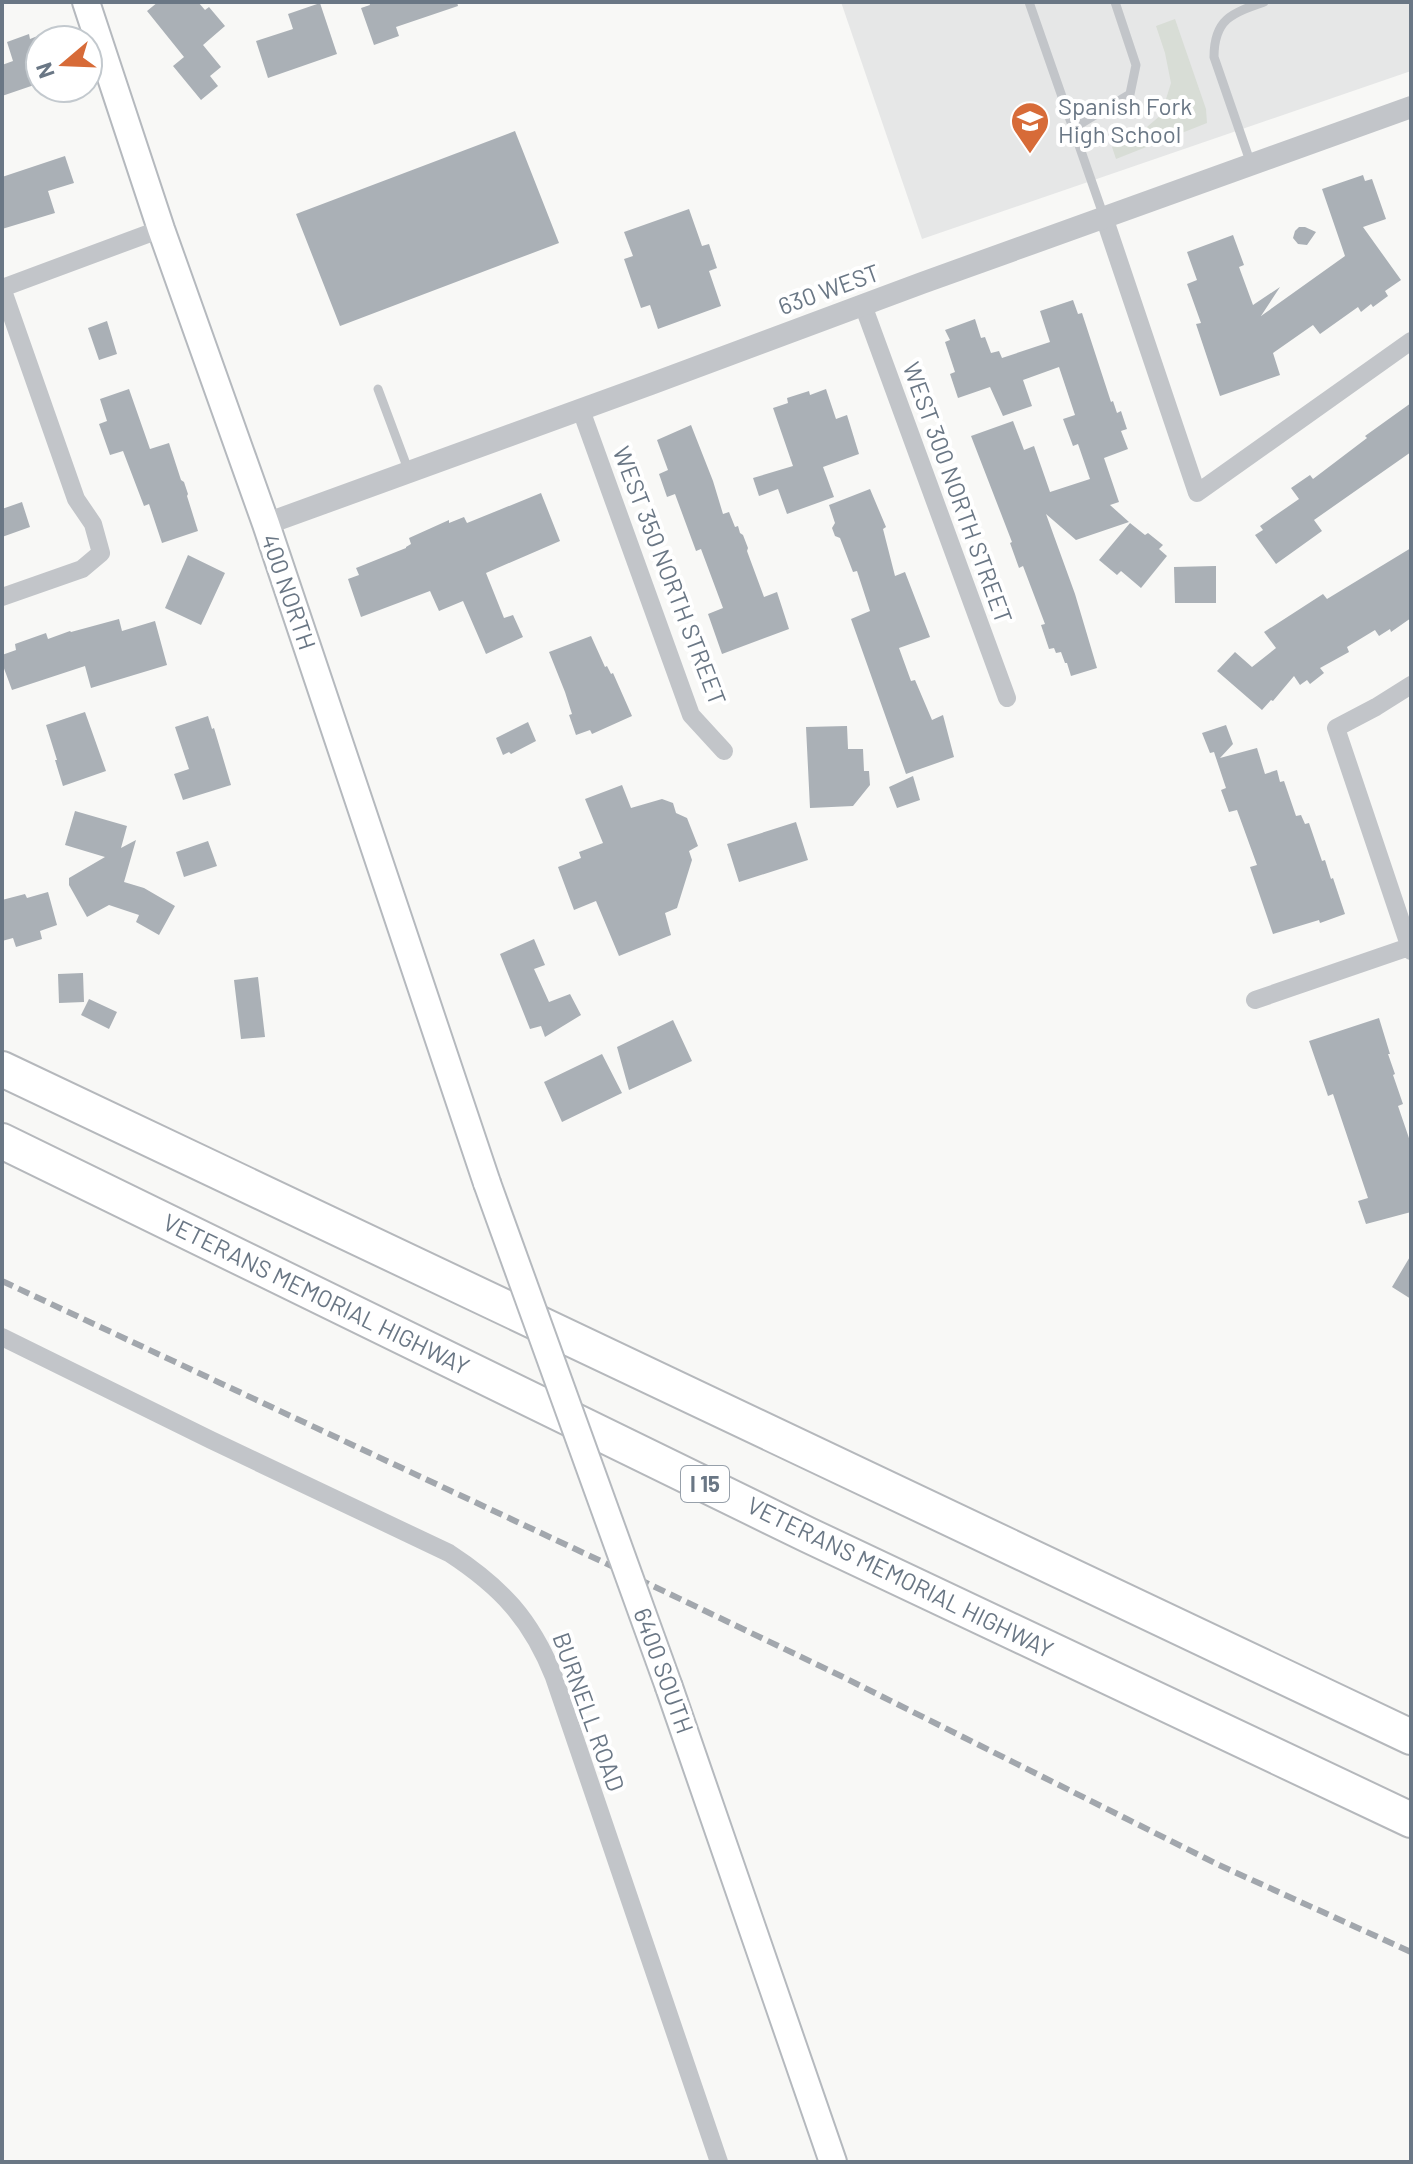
<svg xmlns="http://www.w3.org/2000/svg" width="1413" height="2164" font-family="Barlow,sans-serif">
<style>
.built{fill:#e6e7e7}
.green{fill:#d8ddd6}
.building{fill:#aab0b6}
.lines{fill:none;stroke-linecap:round;stroke-linejoin:round}
.secondary-casing{stroke:#b5b9be;stroke-width:30}
.motorway-casing{stroke:#b5b8bc;stroke-width:38}
.service{stroke:#c2c5c9;stroke-width:9}
.minor{stroke:#c2c5c9;stroke-width:18}
.tertiary{stroke:#c2c5c9;stroke-width:22}
.secondary{stroke:#fff;stroke-width:26}
.motorway{stroke:#fff;stroke-width:34}
.rail{stroke:#a2a7ad;stroke-width:6;stroke-dasharray:12 6;stroke-linecap:butt}
.secondary-bridge-casing{stroke:#b5b9be;stroke-width:30;stroke-linecap:butt}
.secondary-bridge{stroke:#fff;stroke-width:26}
.labels{text-anchor:middle;stroke-width:8;stroke-linejoin:round;paint-order:stroke}
.shield{fill:#fff;stroke:#97a0aa;stroke-width:2}
.shield-label{font-size:22px;font-weight:bold;fill:#6a7785}
.poi-label{font-size:24px;fill:#6a7785;stroke:#fff;text-anchor:start}
.street-label{font-size:24px;fill:#6a7785;stroke:#fff}
</style>
<rect width="100%" height="100%" fill="#f8f8f6"/>
<!-- built -->
<path class="built" d="M841,2h570v69l-489,168z"/>
<!-- green -->
<path class="green" d="M1175,19l31,90 1,14 -91,36 -4,-12 22,-9 27,-23 10,-32 -6,-30 -9,-27z"/>
<!-- building -->
<path class="building" d="M158,2h40l7,8 4,-3 16,19 -22,19 18,22 -11,9 8,10 -17,14 -28,-34 11,-9 -37,-46z
M369,2h88l1,4 -62,21 3,9 -25,9 -13,-37 9,-3z
M320,3l17,51 -69,24 -12,-37 37,-12 -5,-15z
M29,34l1,5 10,-4v48l-38,13v-31l11,-4 -6,-19z
M515,131l44,112 -219,83 -44,-112z
M65,156l9,27 -26,8 7,22 -53,16v-52z
M1363,175l2,6 7,-2 14,40 -23,8 38,53 -16,11 3,5 -15,11 -2,-3 -10,8 -3,-5 -38,27 -7,-9 -40,28 7,22 -60,21 -24,-72 5,-1 -14,-39 10,-4 -10,-28 46,-17 11,30 -5,2 14,38 27,-18 -19,29 84,-60 -23,-67z
M689,209l13,37 7,-2 8,24 -8,3 12,35 -63,23 -8,-24 -9,3 -17,-49 9,-3 -9,-24z
M1299,227h6l11,5 -9,13 -9,-1 -5,-6 2,-7z
M1073,300l5,14 4,-1 29,89 2,-1 4,12 4,-2 6,18 -6,2 7,18 -24,9 15,44 -9,3 19,17 -53,18 -30,-26 29,80 22,74 -26,8 -4,-13h-2l-4,-11 -5,1 -2,-5 -5,1 -8,-24 4,-1 -22,-58 -4,2 -9,-25 2,-1 -41,-106 42,-15 11,29 10,-4 16,46 40,-13 -12,-35 -5,2 -10,-27 12,-4 -16,-48 -36,13 9,26 -29,10 -13,-29 -32,11 -8,-24 5,-2 -10,-30 5,-2 -5,-10 30,-11 6,19 4,-1 6,16 8,-2 3,7 48,-16 -10,-31z
M107,321l10,33 -18,6 -11,-32z
M129,389l21,60 19,-6 12,37 3,2 4,12 -1,2 11,35 -36,12 -13,-39 -5,2 -21,-55 -13,4 -11,-31 8,-3 -7,-22z
M826,389l10,30 11,-4 12,39 -36,13 11,30 -47,17 -9,-25 -19,7 -6,-18 40,-12 -20,-58 15,-5 -1,-5 22,-7 1,4z
M1411,403v49l-97,68 8,11 -46,33 -21,-29 8,-5 -3,-4 39,-27 -8,-11 19,-13 3,4 54,-41 -2,-2z
M691,425l22,56 10,33 6,-2 6,15 3,-1 2,7 3,2 5,13 -1,3 17,46 13,-5 12,37 -67,25 -14,-40 15,-6 -22,-59 -5,2 -21,-57 -8,3 -8,-23 9,-4 -11,-30z
M870,489l16,38 -3,2 12,47 10,-4 25,65 -31,11 12,33 4,-1 17,40 11,-5 11,42 -48,17 -55,-155 19,-8 -13,-40 -4,1 -13,-34 -5,-2 -3,-8 3,-5 -6,-18z
M541,493l19,48 -74,32 18,45 9,-3 10,22 -37,17 -23,-53 -24,10 -9,-20 -69,26 -13,-38 11,-4 -3,-7 50,-20v-1l5,-3 -2,-6 40,-18v3l15,-6 3,6z
M22,502l8,25 -28,10v-28z
M1130,523l15,12 3,-2 15,12 -4,4 8,7 -26,32 -20,-17 -4,4 -18,-15z
M1411,548v70l-20,14 -1,-3 -11,7 -4,-6 -28,17 2,5 -29,16 4,5 -14,11 -3,-4 -7,5 -6,-9 -21,25 -2,-1 -9,10 -45,-39 18,-19 17,15 24,-19 -12,-16 59,-38 4,5z
M188,555l37,18 -24,52 -36,-17z
M1216,566v37h-41l-1,-36z
M119,619l3,12 33,-10 12,44 -76,23 -6,-22 -73,24 -10,-27v-8l14,-5 -1,-6 31,-11 2,6 22,-8 1,1z
M591,636l14,31 2,-1 4,8 2,-1 19,43 -40,18 -2,-4 -14,5 -7,-20 3,-1 -7,-22 -16,-40z
M85,712l21,59 -43,15 -8,-26h2l-11,-35z
M208,716l4,13 2,-1 17,57 -48,15 -9,-26 15,-5 -14,-42z
M528,722l8,19 -25,13 -2,-2 -6,3 -7,-17z
M1226,725l7,19 -13,14 37,-10 8,26 12,-4 3,12 4,-1 12,35 5,-1 4,9 4,-1 13,38 3,-1 6,19 2,-1 12,36 -25,9 -1,-3 -46,14 -23,-67 7,-2 -20,-55 -8,2 -8,-22 5,-2 -12,-36 -4,1 -8,-20z
M847,726l1,23h15l1,22h5l1,14 -17,21 -43,2 -4,-81z
M913,776l7,24 -23,8 -8,-21z
M622,785l9,23 31,-9 11,4 3,10 11,5 11,28 -9,5 3,9 -15,48 -12,5 6,22 -52,21 -23,-55 -22,9 -16,-43 23,-9 -2,-6 24,-9 -18,-44z
M75,811l52,15 -6,22 15,-8 -12,42 20,6 31,18 -16,29 -23,-13 3,-7 -30,-10 -22,12 -18,-32v-7l36,-21 -40,-12z
M796,822l12,38 -69,22 -12,-38z
M208,841l9,25 -33,11 -8,-25z
M48,892l9,33 -17,6 2,8 -26,8 -3,-9 -11,3v-41l23,-6 2,4z
M534,939l11,26 -11,4 15,33 21,-8 11,21 -36,22 -4,-11 -11,3 -30,-75z
M83,973l1,29 -25,1 -1,-29z
M258,977l7,60 -24,2 -7,-59z
M89,999l28,13 -8,17 -28,-14z
M1379,1018l11,36h-2l7,20 -2,1 10,29 -5,2 13,38v68l-45,12 -8,-23 10,-3 -35,-104 -5,2 -19,-55z
M673,1020l19,41 -63,29 -12,-43z
M602,1054l20,39 -60,29 -18,-40z
M1411,1255v44l-19,-12z"/>
<g class="lines">
<!-- secondary casing -->
<g class="secondary-casing">
<path id="secondary" d="M86,2l75,227 105,295 221,659
M669,1687l164,475"/>
</g>
<!-- motorway casing -->
<g class="motorway-casing">
<path id="motorway" d="M2,1069l1409,668
M2,1141l806,394 603,285"/>
</g>
<!-- service -->
<path class="service" d="M1029,2l75,215
M1072,129l58,-35 6,-29 -21,-63
M1251,164l-37,-107c0,-38 18,-44 50,-55
M378,389l31,83"/>
<!-- minor -->
<path class="minor" d="M1104,217l93,276 214,-152
M2,288l159,-59
M863,305l144,393
M581,410l110,305 33,36
M2,597l80,-28 19,-16 -8,-29 -17,-25 -74,-211
M1411,685l-35,22 -40,21 75,223
M1255,1000l154,-53
M2,1337l209,103 238,113c52,34 82,66 105,124l165,485"/>
<!-- tertiary -->
<path class="tertiary" d="M266,524l385,-140 271,-101 489,-176"/>
<!-- secondary -->
<use href="#secondary" class="secondary"/>
<!-- motorway -->
<use href="#motorway" class="motorway"/>
<!-- rail -->
<path class="rail" d="M2,1281l601,281 238,114 378,189 192,87"/>
<!-- secondary-bridge casing -->
<g class="secondary-bridge-casing">
<path id="secondary-bridge" d="M487,1183l182,504"/>
</g>
<!-- secondary-bridge -->
<use href="#secondary-bridge" class="secondary-bridge"/>
</g>
<!-- icons -->
<defs>
<g id="school-pin" transform="scale(2)"><path d="M0 17L-7.5 6A9.5 9.5 0 1 1 7.5 6Z" fill="#d76b38" stroke="#fff"/><path d="M0-5L7-2L0 1L-7-2ZM-4 1L0 2.5L4 1V4Q0 6-4 4Z" fill="#fff"/></g>
</defs>
<g fill-rule="evenodd">
<use href="#school-pin" x="1030" y="121"/>
</g>
<g class="labels">
<!-- shield labels -->
<rect class="shield" x="681" y="1466" width="48" height="36" rx="6"/>
<g class="shield-label">
<text x="705" y="1492">I 15</text>
</g>
<!-- poi labels -->
<g class="poi-label">
<text x="1058" y="115">Spanish Fork<tspan x="1058" dy="28">High School</tspan></text>
</g>
<!-- street labels -->
<g class="street-label">
<text transform="translate(829 290) rotate(-20)" y="8">630 WEST</text>
<text transform="translate(957 493) rotate(70)" y="8">WEST 300 NORTH STREET</text>
<text transform="translate(669 576) rotate(69)" y="8">WEST 350 NORTH STREET</text>
<text transform="translate(288 592) rotate(71)" y="8">400 NORTH</text>
<text transform="translate(316 1295) rotate(26)" y="8">VETERANS MEMORIAL HIGHWAY</text>
<text transform="translate(900 1578) rotate(26)" y="8">VETERANS MEMORIAL HIGHWAY</text>
<text transform="translate(663 1671) rotate(70)" y="8">6400 SOUTH</text>
<text transform="translate(588 1712) rotate(70)" y="8">BURNELL ROAD</text>
</g>
</g>
<!-- border -->
<rect width="1413" height="2164" fill="none" stroke="#6a7785" stroke-width="8"/>
<!-- north arrow -->
<g transform="translate(64 64) rotate(251)"><circle r="38" fill="#ffffff" stroke="#c3c9ce" stroke-width="2"/>
<path d="M0-6L14 30L0 20L-14 30Z" fill="#d76b38"/>
<text y="-12" font-size="22" font-weight="bold" text-anchor="middle" fill="#6a7785">N</text>
</g>
</svg>
